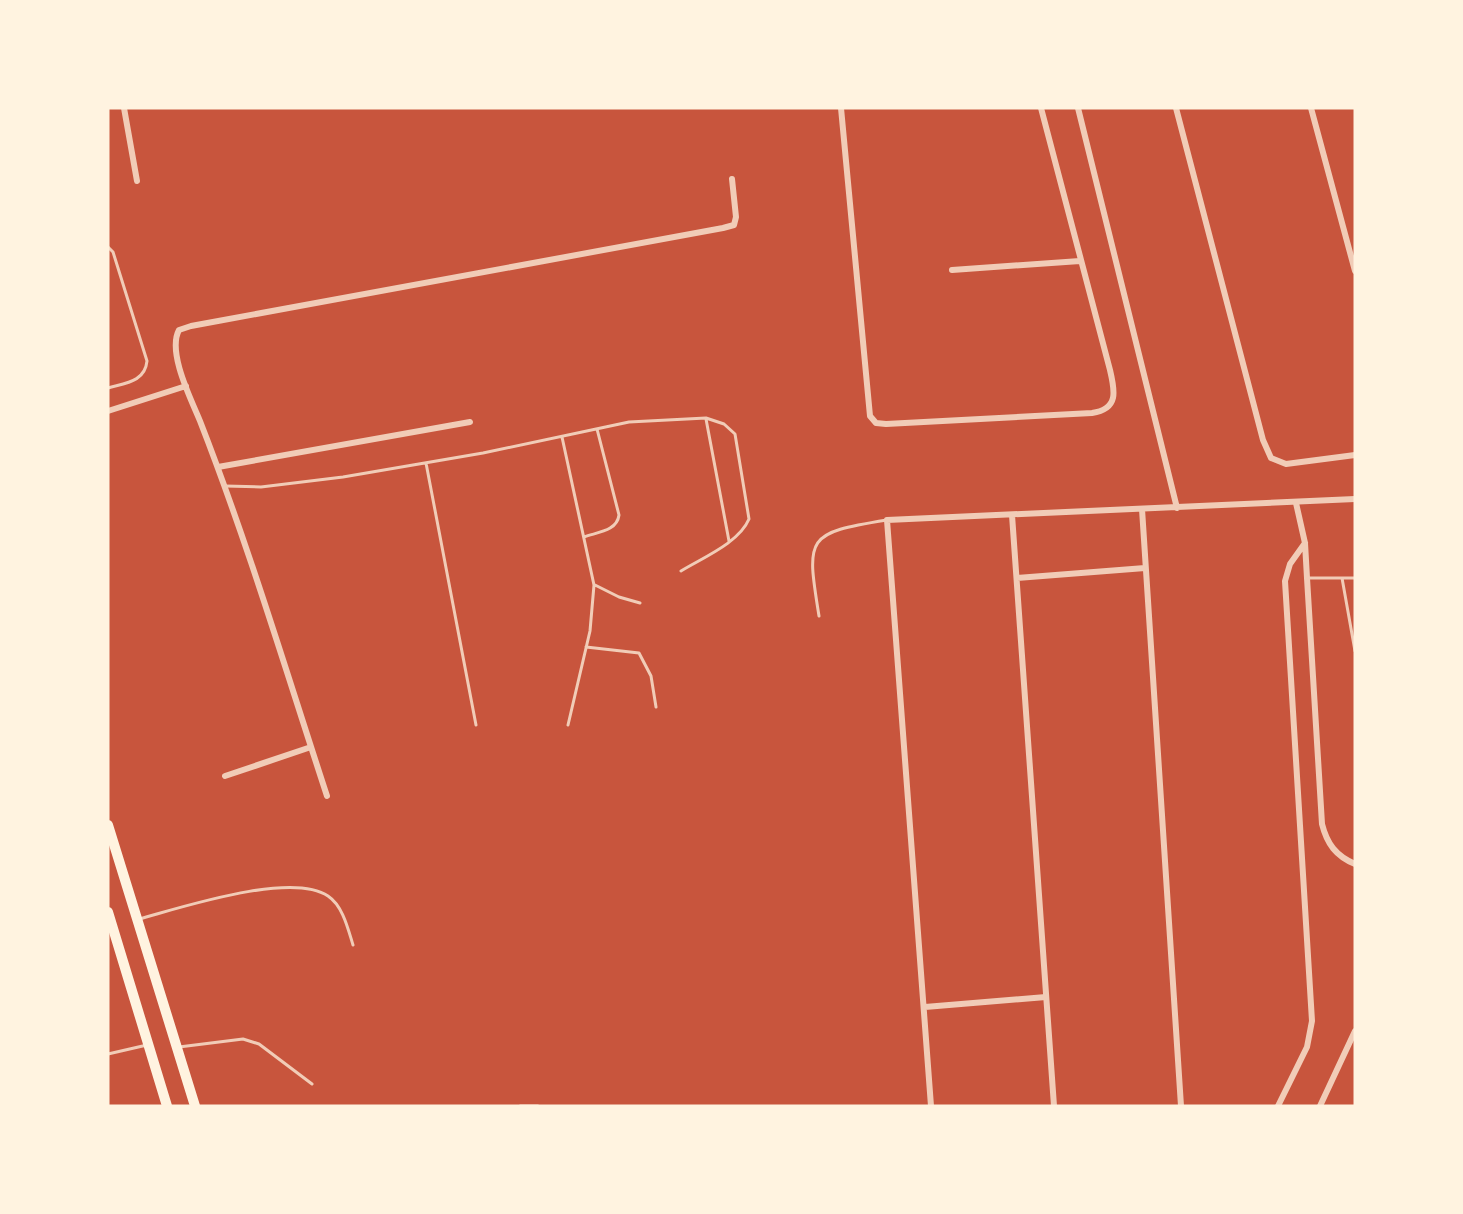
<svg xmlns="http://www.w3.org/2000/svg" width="1463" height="1214" font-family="'Public Sans',sans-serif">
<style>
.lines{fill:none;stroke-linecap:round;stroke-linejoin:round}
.service{stroke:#f1ccb7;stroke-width:3}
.minor{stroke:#f1ccb7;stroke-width:6}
.trunk{stroke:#fff3e0;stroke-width:10}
</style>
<rect width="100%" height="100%" fill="#c8553d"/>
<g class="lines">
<!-- service -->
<path class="service" d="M108,247l5,5 34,109c-2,21 -22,22 -39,27
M706,419l23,122
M562,437l32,148 -4,46 -22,94
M426,463l50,262
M225,486l36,1 82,-10 140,-24 146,-31 77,-4 18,6 11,10 14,85c-10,24 -47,39 -68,52
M584,537c14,-5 33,-6 35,-22l-22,-86
M1307,578h48
M1342,578l13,73
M595,585l24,12 21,6
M819,616c-13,-80 -13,-83 68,-96
M586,647l53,6 12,23 5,31
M139,919c41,-11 152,-48 189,-23 15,10 20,33 25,49
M179,1047l64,-8 16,5 53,40
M108,1054l39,-9
M520,1106h18"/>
<!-- minor -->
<path class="minor" d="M124,108l13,73
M841,108l29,308 6,7 10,1 206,-11c27,-4 23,-22 18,-43l-69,-262
M1078,108l99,400
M1176,108l87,332 8,18 15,6 69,-9
M1311,108l44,163
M952,270l128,-9
M108,411l78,-25
M218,467l252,-45
M1296,503l9,40 2,35 15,246c5,20 14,32 33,40
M1142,509l39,597
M1012,515l42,591
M1017,578l128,-10
M225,776l86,-29
M327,796c-41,-125 -79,-252 -127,-375 -9,-22 -33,-69 -21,-91l12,-4 532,-98 11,-3 2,-8 -4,-38
M925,1007l121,-10
M931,1106l-44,-586 468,-21
M1278,1106l29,-59 5,-26 -27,-440 5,-17 15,-21
M1320,1106l35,-75"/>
<!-- trunk -->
<path class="trunk" d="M108,825l87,281
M108,912l59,194"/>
</g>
<!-- border -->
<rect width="1463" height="1214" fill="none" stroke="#fff3e0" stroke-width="219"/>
</svg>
